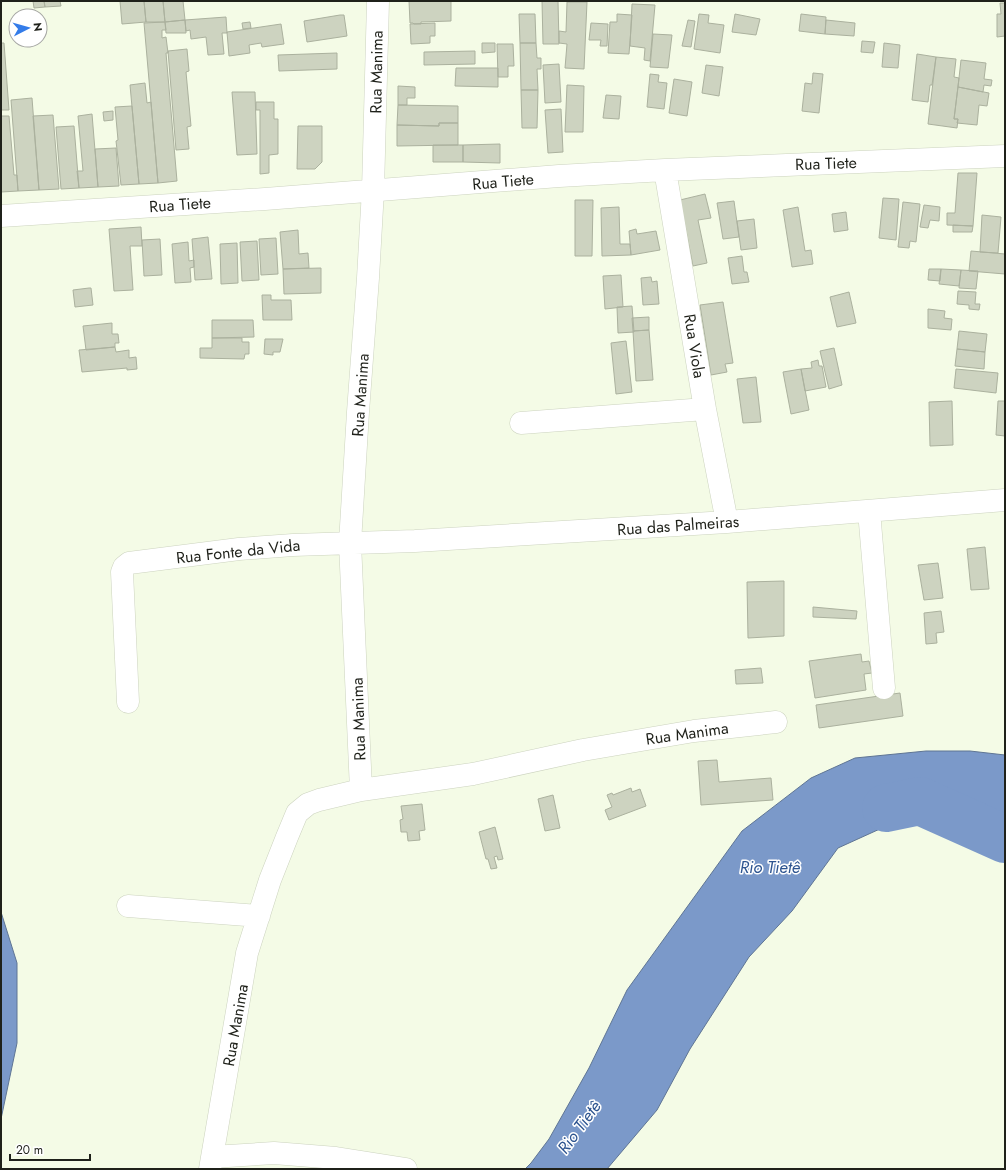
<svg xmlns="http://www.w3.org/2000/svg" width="1006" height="1170" font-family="Jost,sans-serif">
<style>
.water{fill:#7b99c9;stroke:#5f7594}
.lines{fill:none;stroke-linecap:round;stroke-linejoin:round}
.river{stroke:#7b99c9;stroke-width:48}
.building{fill:#cdd3c0;stroke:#abb19e}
.minor-casing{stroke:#ccd3bf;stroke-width:23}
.minor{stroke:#fff;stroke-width:22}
.labels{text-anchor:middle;stroke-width:3;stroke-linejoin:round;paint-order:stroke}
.street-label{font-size:16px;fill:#1f211a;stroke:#fff}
.water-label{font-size:17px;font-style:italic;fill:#2d5490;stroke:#fff}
</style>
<rect width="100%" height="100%" fill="#f4fbe6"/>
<!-- water -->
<path class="water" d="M926,751h44l35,4v73l-44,-17 -79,17 -44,20 -46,63 -43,46 -59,92 -33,61 -50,59h-82l6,-6 18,-24 40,-71 38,-78 115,-159 69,-53 44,-20z
M1,912l16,51v80l-16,76z"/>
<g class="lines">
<!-- river -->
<path class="river" d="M886,808l34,-7 85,38"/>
</g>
<!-- building -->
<path class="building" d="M33,1h11l1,6 -11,1z
M44,1h16l1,5 -16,1z
M120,1h24l2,21 -24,2z
M144,1h19l2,21h-19z
M163,1h20l2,19 -20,2z
M409,1h42v20l-30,1v2h-7l-1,-1h-3z
M542,1h16l1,43h-16z
M567,2h20l-3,67 -19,-1 2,-24 -8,-1v-12l7,1z
M1000,3h5v33l-8,1v-23h4z
M632,4l23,1 -5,56 -6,-1 1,-12 -15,-2z
M519,14h16l1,29h-16z
M617,14l15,1 -3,39 -21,-1 2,-31h7z
M699,14l10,1 -1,8 16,2 -4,28 -26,-4z
M735,14l25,5 -4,16 -24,-3z
M801,14l25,3 -1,17 -26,-3z
M340,15h4l3,21 -40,6 -3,-21z
M226,17l1,16h-5l2,21 -16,1 -2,-18 -15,2 -1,-9 -4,1 -1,-11z
M185,20l1,13h-20l-1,-11z
M688,20l7,1 -4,26 -9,-1z
M826,20l29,3 -1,13 -29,-2z
M165,22l1,8h-4v8l4,-1 2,16h-2l11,128 -19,2 -14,-160z
M250,22l1,6 -8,1 -1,-6z
M435,23v13h-5v7l-19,1 -1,-20z
M591,23l17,1 -1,22h-7l1,-6h-12z
M281,24l3,20 -22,3 -1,-4 -12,2 1,8 -21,3 -2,-24z
M653,34l19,1 -4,33 -18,-1z
M862,41l13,1 -2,11 -12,-1z
M1,43h3l5,67h-8z
M482,43h13v9l-13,1z
M520,43h16l1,15h4v11h-4l1,21h-17z
M884,43l16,2 -2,23 -16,-1z
M497,44h16l1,22h-6v11h-10z
M187,49l2,22 -3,1 5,54 -4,1 2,22 -13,1 -8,-99z
M475,51v13l-51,1v-13z
M337,53v16l-58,2 -1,-16z
M917,54l19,3 -4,28h-2l-2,17 -16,-2z
M936,57l20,2 -2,18 5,1 -5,41h4l-1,9 -29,-4z
M961,60l25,3 -2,16 8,1 -1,6 -7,-1 -1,7 -25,-5z
M559,64l2,38 -16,1 -2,-38z
M706,65l17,2 -4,29 -17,-3z
M456,68h42v19l-43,-1z
M813,73l10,1 -4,39 -17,-2 3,-28 7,1z
M650,74l9,1 -1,7 9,1 -3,26 -17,-2z
M674,79l18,3 -5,34 -18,-3z
M145,83l2,20 4,-1 7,81 -19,1 -9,-99z
M567,85l17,1 -1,46h-18z
M398,86l17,1v11h-8v7h-9z
M958,87l31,6 -2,13 -8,-1 -2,20 -20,-2 1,-4h-4z
M521,90h17l-1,38h-15z
M232,92h23l2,62 -20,1z
M606,95l15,1 -2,23 -16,-1z
M32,98l7,92 -21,1 -7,-91z
M256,102h18v17h4v35l-9,1v18l-9,1v-64h-4z
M398,105l60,1v17h-19v3l-42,-1z
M132,106l7,78 -18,1 -5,-44 2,-1 -3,-33z
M561,109l2,43 -15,1 -3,-43z
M113,111v9l-9,1 -1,-9z
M92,114l6,73 -19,1 -2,-17h6l-5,-55z
M53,115l6,74 -20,1 -6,-74z
M1,116h8l5,59h3l1,16 -17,1z
M439,123h19v22l-61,1v-21l42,1z
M74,126l5,62 -18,1 -5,-62z
M298,126h24v36l-7,7h-18z
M500,144v19l-37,-1v-17z
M433,145h30v17h-30z
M116,148l3,38 -21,1 -3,-38z
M958,173h19l-4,53 -26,-1v-12h8z
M705,194l6,24 -13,2 9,43 -14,3 -13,-66z
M883,198l16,1 -3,41 -17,-2z
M575,200h18l-1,56h-17z
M734,201l5,36 -16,2 -6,-36z
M903,202l17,2 -4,38 -6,-1 -1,7 -11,-1z
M924,205l16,2 -1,14 -9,-1 -2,8 -8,-1z
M619,207l1,37h10l1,11 -29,1 -1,-48z
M798,207l7,44 6,-1 2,14 -21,3 -9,-57z
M846,212l2,18 -14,2 -2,-18z
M982,215l19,2 -3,36 -18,-1z
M754,219l3,29 -16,2 -4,-29z
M953,225l20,1 -1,6h-19z
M141,227l1,19h-12l3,44 -19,1 -5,-62z
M636,229l1,5 19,-3 4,19 -29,5 -2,-24z
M298,230l1,24 9,-1 1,15 -26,1 -3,-37z
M208,237l4,42 -17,1 -3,-41z
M276,238l2,36 -17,1 -2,-36z
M160,239l2,36 -18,1 -2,-36z
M257,241l2,39 -17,1 -2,-39z
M188,242l1,19 5,-1v7l-4,1 1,14 -16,1 -3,-39z
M237,243l1,40 -17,1 -1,-40z
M971,251l34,3v20l-36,-3z
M742,256l2,16h3l2,10 -17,2 -4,-26z
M321,268v25l-37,1 -1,-25z
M929,269h12l-1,12 -12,-1z
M941,269l20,1 -2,16 -20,-2z
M961,270l17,1 -2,18 -17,-1z
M621,275l2,32 -18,2 -2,-33z
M651,277l1,5 5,-1 2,23 -16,1 -2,-27z
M89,288h2l2,17 -18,2 -2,-17z
M958,291l18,1 -1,12h5l-1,6 -10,-1v-4l-12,-1z
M849,292l7,31 -19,4 -7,-30z
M262,295h9v5h20l1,20h-29z
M723,302l10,61 -8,1 2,8 -16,3 -11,-70z
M632,306l2,26 -16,1 -1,-26z
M928,309l17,2 -1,7 8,1 -1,11 -23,-2z
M649,317v13l-16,1 -1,-13z
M212,320h41l1,17 -42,1z
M112,323v11h6l1,9h-4v4l-29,3 -3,-24z
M649,330l4,50 -17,1 -3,-50z
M959,331l28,3 -2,18 -28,-3z
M212,338h30v4h7v12h-4l-1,5 -44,-1v-10h12z
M265,339h18l-3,13h-7v3l-9,-1z
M626,341l6,51 -16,2 -5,-51z
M115,347l1,5 13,-2v8l7,-1 1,12 -10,1v-2l-45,4 -3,-22z
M834,348l8,37 -13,4 -9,-38z
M957,349l28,3 -1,17 -29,-3z
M818,360l1,6h3l4,21 -21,4 -4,-22 11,-1 -1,-6z
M801,369l8,41 -18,4 -8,-42z
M956,369l42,4 -2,20 -42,-5z
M756,377l5,45 -18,1 -6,-44z
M952,401l1,44 -23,1 -1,-44z
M998,401h7v35l-9,-1z
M985,547l4,42 -18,1 -4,-41z
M938,563l5,35 -19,2 -6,-35z
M784,581v55l-36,2 -1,-56z
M813,607l44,4 -1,8 -43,-2z
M941,611l3,21 -8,1 1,10 -11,1 -2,-31z
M861,654l1,8 7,-1 3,12 -8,1 2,16 -51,8 -6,-37z
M761,668l2,15 -27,1 -1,-14z
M900,693l3,23 -84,12 -3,-23z
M717,760l2,22 52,-4 2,22 -72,5 -3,-44z
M631,788l1,4 8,-3 6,17 -37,14 -4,-10 7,-3 -5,-12 5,-2 1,2z
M553,795l7,33 -15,3 -7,-32z
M422,804l3,26 -6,1 1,9 -12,1 -1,-9h-6l-1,-12 3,-1 -2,-13z
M495,827l8,32 -5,1 -1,-4 -3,1 3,11 -6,1 -3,-10h-2l-7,-27z"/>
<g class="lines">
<!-- minor casing -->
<g class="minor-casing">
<path id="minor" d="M665,170l40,239 22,113
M1,216l264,-17 294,-23 106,-6 340,-14
M521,423l184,-14
M869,511l15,177
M128,702l-6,-130 2,-5 5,-4 110,-14 54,-4 122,-4 312,-19 278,-22
M361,790l-11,-247 8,-131 10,-134 5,-88 5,-189
M128,906l131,10
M212,1157l62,-4 62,5 70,11
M210,1169l37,-216 23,-73 17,-43 10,-24 11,-9 11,-4 42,-10 112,-16 110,-24 111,-19 82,-9"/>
</g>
<!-- minor -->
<use href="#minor" class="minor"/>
</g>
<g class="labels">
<!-- street labels -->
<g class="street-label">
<text transform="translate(376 72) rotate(-89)" y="6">Rua Manima</text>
<text transform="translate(826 163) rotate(-2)" y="6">Rua Tiete</text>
<text transform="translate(503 181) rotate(-5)" y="6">Rua Tiete</text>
<text transform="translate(180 204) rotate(-4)" y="6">Rua Tiete</text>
<text transform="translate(695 346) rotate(81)" y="6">Rua Viola</text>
<text transform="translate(360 395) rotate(-86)" y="6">Rua Manima</text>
<text transform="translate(678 525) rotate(-4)" y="6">Rua das Palmeiras</text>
<text transform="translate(238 551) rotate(-6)" y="6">Rua Fonte da Vida</text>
<text transform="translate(358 719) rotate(-92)" y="6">Rua Manima</text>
<text transform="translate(687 733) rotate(-8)" y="6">Rua Manima</text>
<text transform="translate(235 1025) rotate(-80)" y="6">Rua Manima</text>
</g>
<!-- water labels -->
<g class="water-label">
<text x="770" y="873">Rio Tietê</text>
<text transform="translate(579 1127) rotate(-54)" y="6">Rio Tietê</text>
</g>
</g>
<!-- border -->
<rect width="1006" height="1170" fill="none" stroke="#1f211a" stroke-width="4"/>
<!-- north arrow -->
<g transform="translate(28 28) rotate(84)"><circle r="19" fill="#ffffff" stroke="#a5a6a3"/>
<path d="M0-3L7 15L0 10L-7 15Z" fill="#347ce9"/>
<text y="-6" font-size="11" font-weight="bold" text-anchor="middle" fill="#1f211a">N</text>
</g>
<!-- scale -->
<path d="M10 1154v6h80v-6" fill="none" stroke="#1f211a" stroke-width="2"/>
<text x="16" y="1154" font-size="12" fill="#1f211a" stroke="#ffffff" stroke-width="3" paint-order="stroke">20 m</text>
</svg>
